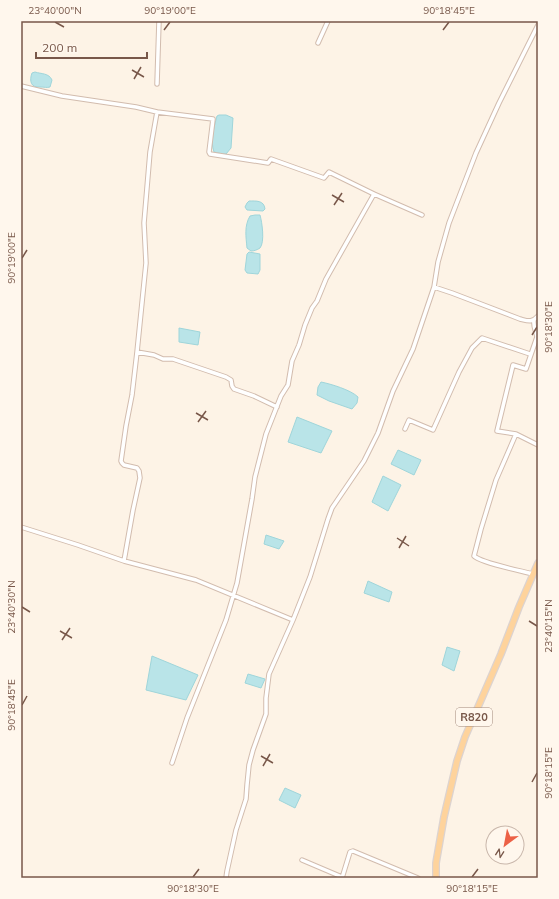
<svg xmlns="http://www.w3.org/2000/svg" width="559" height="899" font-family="Mulish,sans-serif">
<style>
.water{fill:#b9e4e8;stroke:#9fd5da}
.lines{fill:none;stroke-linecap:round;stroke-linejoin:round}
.minor-casing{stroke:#d2bcae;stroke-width:5.5}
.primary-casing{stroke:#dcd3d0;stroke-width:8}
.minor{stroke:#fff;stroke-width:3.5}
.primary{stroke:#fed39c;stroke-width:5.5}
.ticks{fill:none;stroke:#785749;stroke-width:1.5}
.labels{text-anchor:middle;stroke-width:3;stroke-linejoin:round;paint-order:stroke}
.shield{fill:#fff7ed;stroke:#a0877a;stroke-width:1}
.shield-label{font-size:11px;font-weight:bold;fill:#785749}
.neatline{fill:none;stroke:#785749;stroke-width:1.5}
.ticks-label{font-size:10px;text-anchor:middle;fill:#785749}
</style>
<rect width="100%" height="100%" fill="#fdf3e6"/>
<!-- water -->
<path class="water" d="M35,72c6,2 14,1 17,8l-2,7c-3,1 -6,0 -10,0 -9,1 -11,-6 -8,-14z
M219,115h7l7,3 -2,30 -5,6h-3l-9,-2c-4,-11 0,-25 3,-36z
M249,201c7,0 15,-1 16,8l-2,2 -16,-1 -2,-3 2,-4z
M255,215h5c2,7 5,27 0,33 -3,2 -6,3 -9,3l-4,-3c-1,-11 -3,-22 3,-32z
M249,252l11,2v16l-2,4 -11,-1 -2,-3 2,-16z
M179,328l21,4 -2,13 -19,-3z
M321,382c10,2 30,8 37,15l-1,6 -5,6 -23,-8 -12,-6 1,-8z
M297,417l35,14 -11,22 -33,-11z
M398,450l23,10 -7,15 -23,-11z
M383,476l18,9 -13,26 -16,-9z
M266,535l18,6 -5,8 -15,-5z
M368,581l24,11 -3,10 -25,-9z
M447,647l13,4 -6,20 -12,-6z
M152,656l46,19 -12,25 -40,-10z
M248,674l17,5 -4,9 -16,-5z
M285,788l16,7 -6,13 -16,-8z"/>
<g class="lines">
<!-- minor casing -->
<g class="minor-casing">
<path id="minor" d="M318,43l10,-22
M157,84l2,-63
M21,86l41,10 74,11 21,5 -7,40 -6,71 2,40 -9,89 -5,43 -6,31 -5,35 1,2 2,2 13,3 2,3 1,7 -7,32 -9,51
M157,112l56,7 -4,33 1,2 58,9 3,-4 53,19 5,-6 45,22 48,21
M434,287l4,-25 11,-39 27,-70 23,-50 39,-78
M137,352l17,3 9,4h10l53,18 5,3 1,6 2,3 20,7 23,11
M405,429l4,-9 24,10 26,-58 13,-24 10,-10 48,16
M516,434l22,11
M21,527l57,18 46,16 72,19 97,40
M533,574c-11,-3 -52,-11 -59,-18l7,-27 15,-49 20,-46 -19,-3 16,-66 13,4 11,-32c-1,-6 -4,-10 -3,-17
M172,763l15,-45 39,-98 11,-37 15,-84 3,-22 11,-43 15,-38 7,-11 4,-24 7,-16 6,-20 7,-17 5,-7 9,-22 48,-85
M302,860l40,17
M226,878l1,-7 9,-41 10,-31 1,-14 2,-20 4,-15 13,-36v-16l3,-24 24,-54 17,-43 18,-58 4,-11 32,-47 14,-28 15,-42 20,-42 21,-62 18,6 68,26c8,2 12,4 18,-3
M342,878l8,-26 3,-1 65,27"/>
</g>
<!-- primary casing -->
<g class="primary-casing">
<path id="primary" d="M436,878v-15l8,-46 13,-56 8,-24 36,-83 18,-47 19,-44"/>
</g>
<!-- minor -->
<use href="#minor" class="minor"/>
<!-- primary -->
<use href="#primary" class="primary"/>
</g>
<!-- ticks -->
<path class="ticks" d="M55,22l9,5M164,30l6,-8M443,30l6,-8M132,70l12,7M134,79l7,-12M332,195l12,7M334,205l8,-12M22,258l5,-8M532,335l5,-8M196,413l12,7M198,422l8,-11M397,538l12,8M399,548l7,-12M22,607l8,5M529,621l8,5M60,631l12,7M62,640l8,-12M22,705l5,-9M261,756l12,7M263,766l7,-12M532,782l5,-9M193,877l6,-8M472,877l6,-8"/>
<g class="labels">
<!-- shield labels -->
<rect class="shield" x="456" y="708" width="36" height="18" rx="3"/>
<g class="shield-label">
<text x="474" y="721">R820</text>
</g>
</g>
<!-- border -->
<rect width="559" height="899" fill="none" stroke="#fff7ed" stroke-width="44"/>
<!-- north arrow -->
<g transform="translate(505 845) rotate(212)"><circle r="19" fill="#fff7ed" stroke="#c9b7ab"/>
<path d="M0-3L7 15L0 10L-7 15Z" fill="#ec6146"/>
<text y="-6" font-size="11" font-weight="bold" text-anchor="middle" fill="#785749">N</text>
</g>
<!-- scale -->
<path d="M36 52v6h111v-6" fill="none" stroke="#785749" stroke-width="2"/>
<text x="42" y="52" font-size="12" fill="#785749" stroke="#fff7ed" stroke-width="3" paint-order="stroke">200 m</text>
<rect x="22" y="22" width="515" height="855" class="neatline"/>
<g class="ticks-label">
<text x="55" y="14">23°40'00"N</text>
<text x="170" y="14">90°19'00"E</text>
<text x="449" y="14">90°18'45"E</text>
<text transform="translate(11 258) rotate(-90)" y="4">90°19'00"E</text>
<text transform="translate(548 327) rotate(-90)" y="4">90°18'30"E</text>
<text transform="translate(11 607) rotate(-90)" y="4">23°40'30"N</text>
<text transform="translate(548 626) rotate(-90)" y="4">23°40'15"N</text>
<text transform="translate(11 705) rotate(-90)" y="4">90°18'45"E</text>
<text transform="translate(548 773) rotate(-90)" y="4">90°18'15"E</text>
<text x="193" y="892">90°18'30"E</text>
<text x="472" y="892">90°18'15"E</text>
</g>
</svg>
